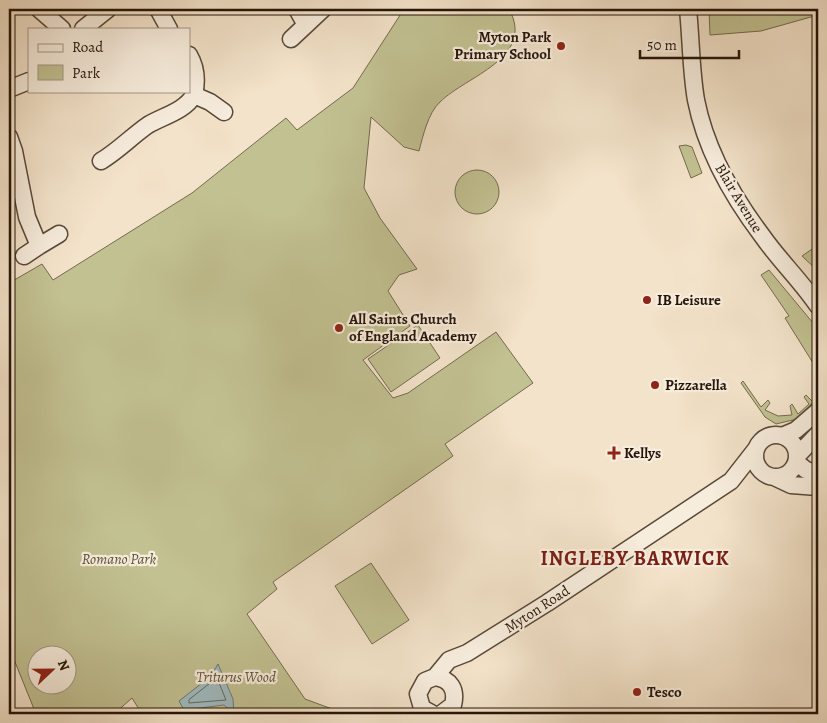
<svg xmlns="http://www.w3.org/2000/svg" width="827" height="723" font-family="Alegreya,serif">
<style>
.green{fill:#c2c192;stroke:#746a4e;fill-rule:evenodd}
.water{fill:#a0bbc0;stroke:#6f7877}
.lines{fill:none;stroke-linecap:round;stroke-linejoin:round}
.shore{stroke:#626864;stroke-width:1}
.minor-casing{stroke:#584839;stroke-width:19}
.minor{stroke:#f7eddd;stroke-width:16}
.poi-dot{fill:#8f2418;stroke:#f7eddd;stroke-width:2}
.labels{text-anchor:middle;stroke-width:4.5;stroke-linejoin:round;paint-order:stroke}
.poi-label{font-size:15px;font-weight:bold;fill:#251409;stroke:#f7eddd;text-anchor:start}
.street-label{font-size:15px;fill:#251409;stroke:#f7eddd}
.park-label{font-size:15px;font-style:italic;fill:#5c5139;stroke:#f7eddd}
.district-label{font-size:20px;font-weight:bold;letter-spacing:1px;fill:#7a1f14;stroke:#f7eddd}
</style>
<rect width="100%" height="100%" fill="#f3e3ca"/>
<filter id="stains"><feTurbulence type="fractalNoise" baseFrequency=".004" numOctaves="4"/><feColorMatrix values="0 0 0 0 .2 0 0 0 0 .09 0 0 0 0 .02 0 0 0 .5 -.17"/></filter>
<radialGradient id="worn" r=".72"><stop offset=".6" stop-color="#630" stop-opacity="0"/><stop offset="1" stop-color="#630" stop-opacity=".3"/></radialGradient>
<!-- green -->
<path class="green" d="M404,9h105c27,49 -43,67 -69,93 -12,11 -17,34 -21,49l-15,-4 -33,-30 -7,71 16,30 37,51 -18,6 -11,16 22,35 -47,34 30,38 15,-5 88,-61 37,51 -88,61 8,12 -180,126 4,7 -30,25 58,85 38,14 17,-3 24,2 6,2h-248l-10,-16 -18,16h-78l-27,-67v-364l33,-19 11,16 139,-87 94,-75 11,12 56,-42zM38,656h30v30h-30z
M709,9h109v6l-57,16 -51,4z
M686,145l6,2 10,26 -11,5 -12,-32z
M455 192a22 22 0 1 1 44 0a22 22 0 1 1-44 0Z
M818,245v26l-16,-15z
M769,270l49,59v42l-33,-53 4,-2 -28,-41z
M418,325l22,33 -49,34 -23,-33z
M743,381l18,26 7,-7 2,3 -5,7 13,6 14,-1 -2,-9 2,-2 6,10 11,-10 -5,-7 2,-2 6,6 6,-9v5l-21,22 -21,5 -11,-7 -24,-34z
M371,563l38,57 -37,24 -37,-58z"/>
<!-- water -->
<path class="water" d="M218,664l15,35 1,15 -10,-9 -40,5 -5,-9 32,-25z"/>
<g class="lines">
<!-- shore -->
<path class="shore" d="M217,678l9,22 -37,3v-3z"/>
<!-- minor casing -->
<g class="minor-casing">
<path id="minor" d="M39,9l23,20
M158,9l11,20
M297,9l9,16
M688,9c3,30 3,62 8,91 10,51 36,96 67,137 17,24 38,44 55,69
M83,29l25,-20
M291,39l32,-30
M189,55c7,12 8,27 5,40l16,7 14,10
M9,89l20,-8
M9,137l5,14 13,66 12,29 20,-12
M101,161c17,-10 31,-25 47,-36 15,-9 37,-14 46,-30
M24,256l15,-10
M755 456a21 21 0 1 1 42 0a21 21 0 1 1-42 0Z
M782,436l14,-6 22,-19
M797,456l21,-22
M796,462l10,8 12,3
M774,477l17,8 27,2
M435,677l14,-17 18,-7 80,-50 184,-122 25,-32
M433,714l-11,-6 -4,-14 7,-13 10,-4c15,2 22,12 18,28l-12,9"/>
</g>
<!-- minor -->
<use href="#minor" class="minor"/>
</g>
<!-- markers -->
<g class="poi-dot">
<circle cx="561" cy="46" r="5"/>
<circle cx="647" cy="300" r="5"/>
<circle cx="339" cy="328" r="5"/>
<circle cx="655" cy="385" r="5"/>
<path d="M611.5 445.5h5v5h5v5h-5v5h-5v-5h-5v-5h5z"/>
<circle cx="637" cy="692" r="5"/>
</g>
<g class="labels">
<!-- poi labels -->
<g class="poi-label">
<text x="551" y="42" text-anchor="end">Myton Park<tspan x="551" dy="17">Primary School</tspan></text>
<text x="657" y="305">IB Leisure</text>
<text x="349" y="324">All Saints Church<tspan x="349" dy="17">of England Academy</tspan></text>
<text x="665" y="390">Pizzarella</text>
<text x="624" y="458">Kellys</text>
<text x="647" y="697">Tesco</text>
</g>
<!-- street labels -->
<g class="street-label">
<text transform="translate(739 198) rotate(59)" y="5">Blair Avenue</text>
<text transform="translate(537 609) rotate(-33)" y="5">Myton Road</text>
</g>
<!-- park labels -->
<g class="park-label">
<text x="119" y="564">Romano Park</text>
<text x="236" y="682">Triturus Wood</text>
</g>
<!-- district labels -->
<g class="district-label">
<text x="635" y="565">INGLEBY BARWICK</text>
</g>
</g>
<!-- margin -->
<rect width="827" height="723" fill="none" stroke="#f3e3ca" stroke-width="30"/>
<rect x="10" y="10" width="807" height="703" fill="none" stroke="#251409" stroke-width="2.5"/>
<rect x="15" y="15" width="797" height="693" fill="none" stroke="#251409"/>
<!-- legend -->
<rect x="28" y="28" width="162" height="65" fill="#f7eddd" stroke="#a39688"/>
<rect x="38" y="44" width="25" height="8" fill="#f7eddd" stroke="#a39688"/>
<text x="72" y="52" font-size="15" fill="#251409">Road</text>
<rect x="38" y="65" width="25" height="15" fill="#c2c192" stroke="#a39688"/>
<text x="72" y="78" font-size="15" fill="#251409">Park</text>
<!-- north arrow -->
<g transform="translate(52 670) rotate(68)"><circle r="24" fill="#f7eddd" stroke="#a39688"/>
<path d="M0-4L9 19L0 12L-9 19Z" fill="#8f2418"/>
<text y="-8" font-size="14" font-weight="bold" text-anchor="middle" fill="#251409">N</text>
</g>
<!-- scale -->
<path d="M640 50v8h99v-8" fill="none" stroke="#251409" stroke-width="2.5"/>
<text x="647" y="50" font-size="15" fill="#251409" stroke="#f7eddd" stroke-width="4" paint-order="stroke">50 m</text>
<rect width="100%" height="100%" filter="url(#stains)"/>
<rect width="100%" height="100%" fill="url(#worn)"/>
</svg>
